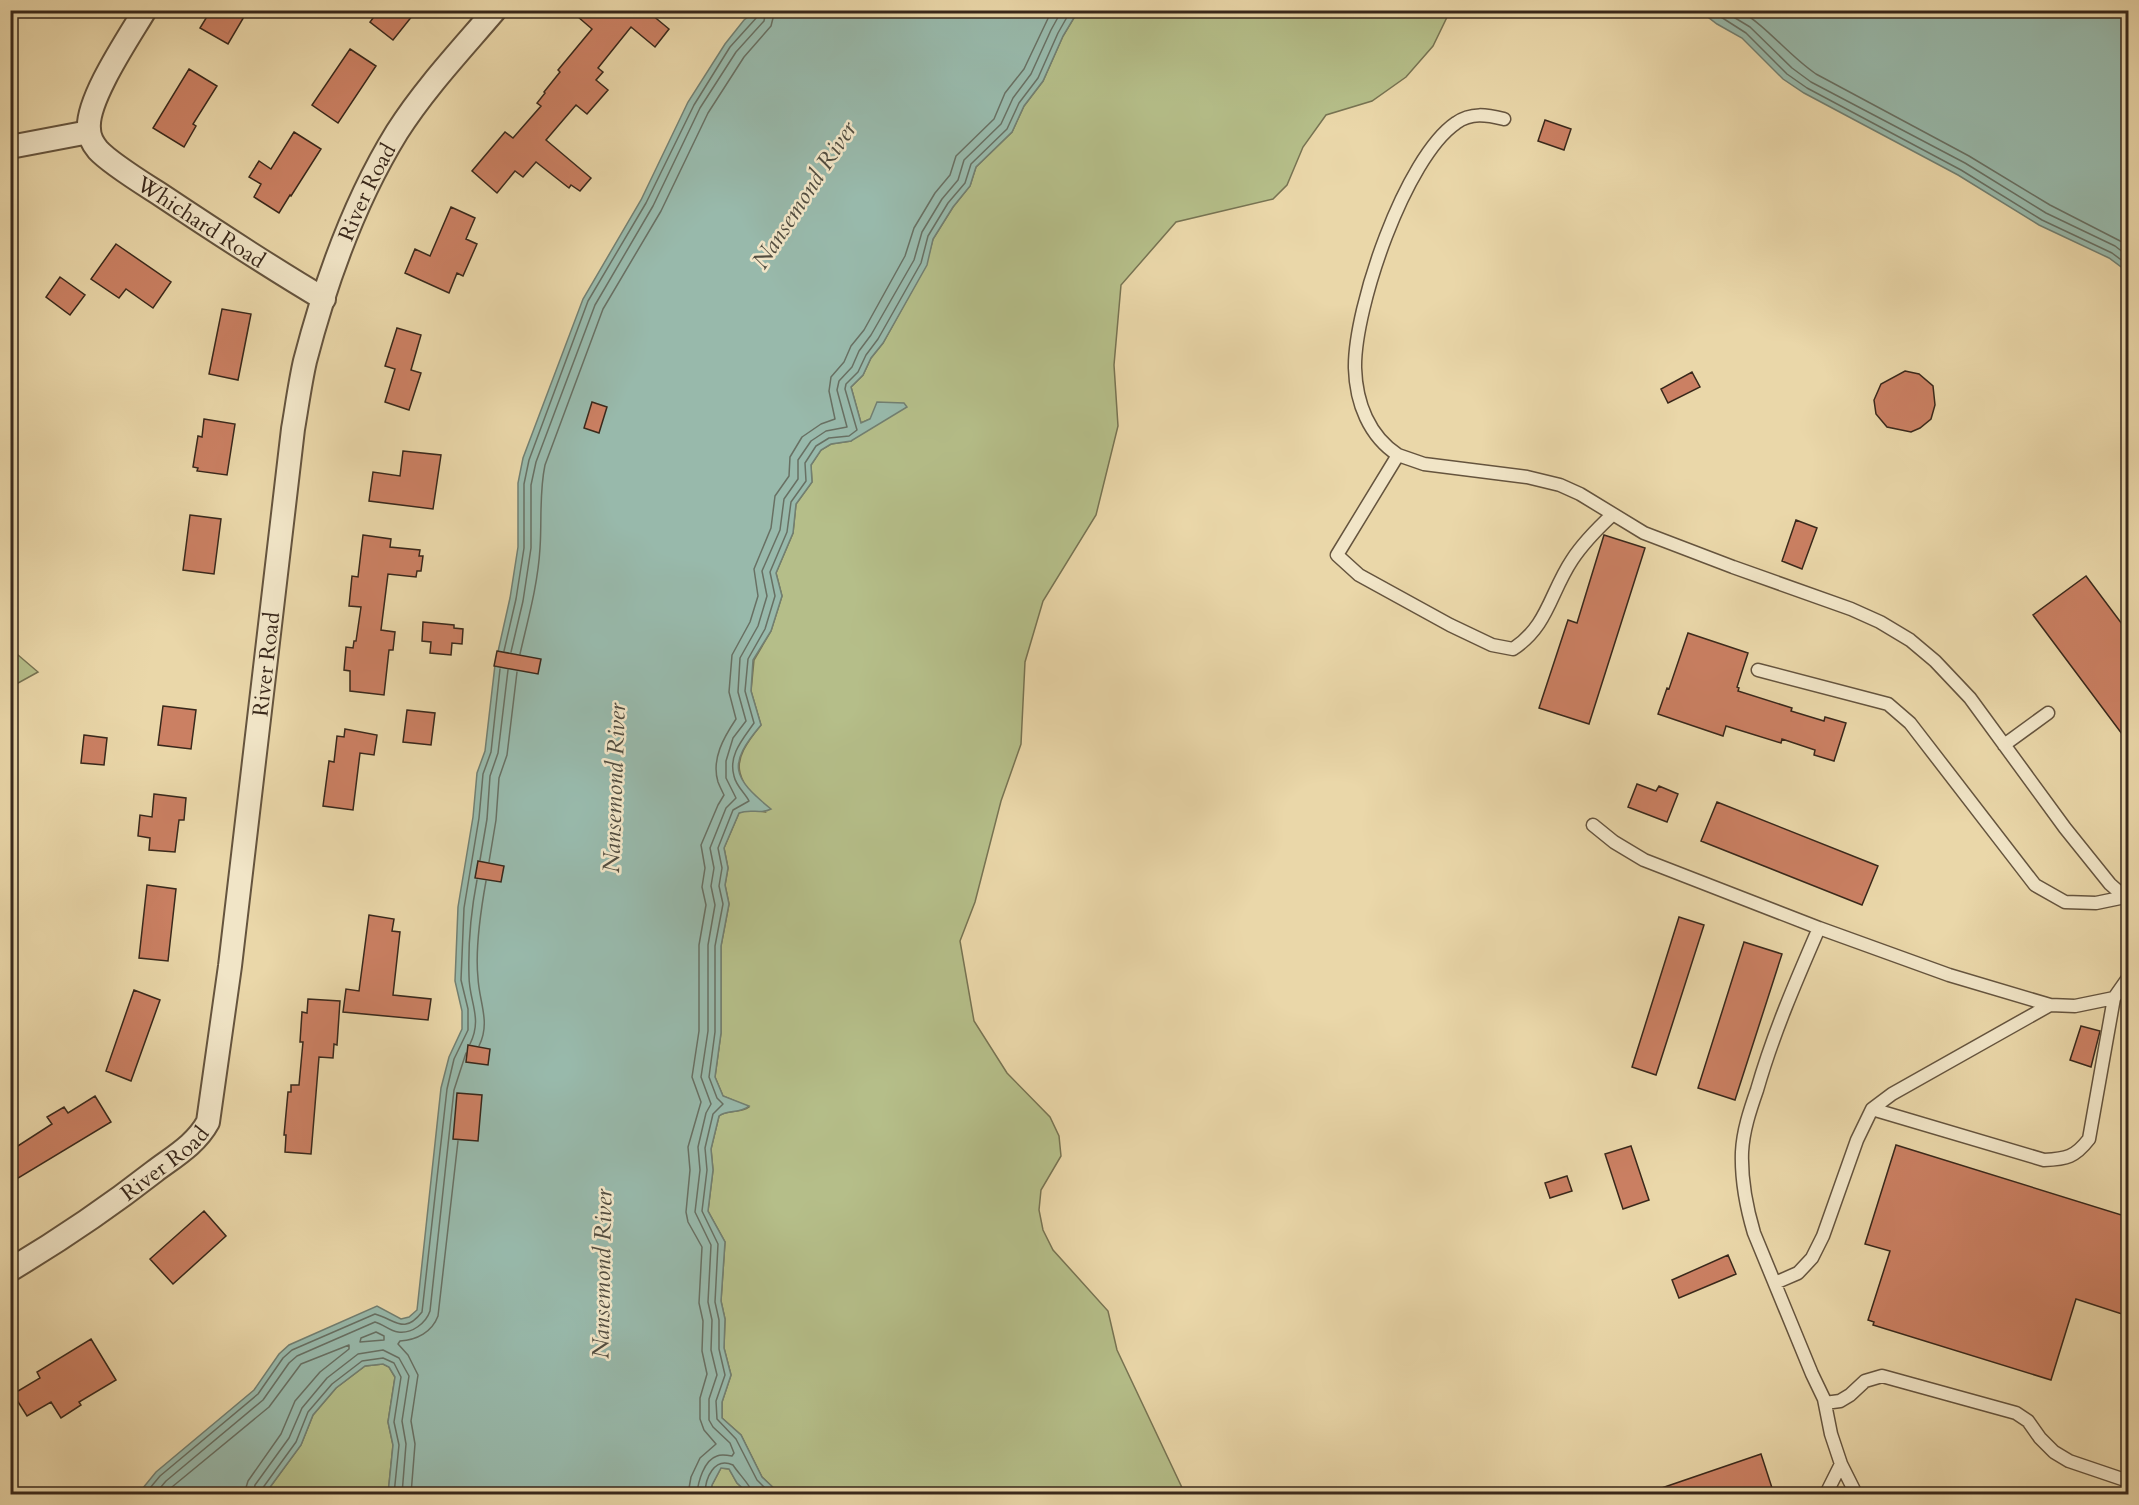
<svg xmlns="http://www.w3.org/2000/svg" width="2139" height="1505" font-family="Cardo,serif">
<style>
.green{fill:#b5be89;stroke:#777352;stroke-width:1.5}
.water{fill:#98b9ab;stroke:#727f71;stroke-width:1.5}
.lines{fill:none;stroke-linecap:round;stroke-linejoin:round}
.shore{stroke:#687063;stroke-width:1.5}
.building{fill:#cb8063;stroke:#39281b;stroke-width:1.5}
.service-casing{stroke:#65543e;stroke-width:15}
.minor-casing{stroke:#65543e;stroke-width:26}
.service{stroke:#f1e5c7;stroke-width:12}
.minor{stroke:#f1e5c7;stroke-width:22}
.labels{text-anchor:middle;stroke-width:5;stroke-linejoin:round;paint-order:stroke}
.street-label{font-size:22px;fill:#39281b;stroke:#f1e5c7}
.water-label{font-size:24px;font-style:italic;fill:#514c3f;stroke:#f1e5c7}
</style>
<rect width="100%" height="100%" fill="#ead7a9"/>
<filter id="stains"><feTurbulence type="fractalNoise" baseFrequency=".00333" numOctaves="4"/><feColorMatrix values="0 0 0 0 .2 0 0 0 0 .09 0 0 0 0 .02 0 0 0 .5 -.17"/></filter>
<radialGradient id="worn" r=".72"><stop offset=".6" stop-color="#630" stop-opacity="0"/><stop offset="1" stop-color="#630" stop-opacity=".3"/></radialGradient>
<!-- green -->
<path class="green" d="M1078,11h372l-17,35 -27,31 -34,24 -46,14 -23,32 -16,38 -14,14 -97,23 -55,63 -7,80 4,61 -22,89 -53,86 -18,61 -4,82 -20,57 -26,101 -15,39 14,80 33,52 43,44 9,19 2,20 -20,34 -2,20 4,20 10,20 55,61 9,39 68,144h-405l-18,-17 -21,-42 -19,-17v-16l9,-27 -7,-27 1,-29 -4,-18 4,-59 -17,-31 5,-41 -2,-21 8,-33c8,-7 21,-2 30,-9l-26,-11 -8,-19 6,-44v-87l8,-42 -4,-19 3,-17 -4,-20 15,-35 8,-4 18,3c-30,-38 -37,-47 -4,-87l-10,-34 3,-31 17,-29 11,-35 -6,-23 17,-40 3,-29 16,-22 -1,-17 10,-15 10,-6 20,-3 19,-22 -9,4 -10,-36 12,-12 8,-17 12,-15 43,-78 7,-26 20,-32 17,-21 6,-19 36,-35 12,-26 19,-25 20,-45z
M11,649l27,23 -27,15z
M383,1364l6,3 6,10 -7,45 5,23 -5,49h-123l36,-49 12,-30 23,-27 29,-22z
M721,1468l8,1 8,14 12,11h-39l2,-9z"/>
<!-- water -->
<path class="water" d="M756,11h322l-15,25 -20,45 -19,25 -12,26 -36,35 -6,19 -17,21 -20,32 -6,26 -44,78 -12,15 -8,17 -12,12 10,36 9,-4 7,-17 27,1 3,4 -56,34 -20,3 -10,6 -10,15 1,17 -16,22 -3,29 -17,40 6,23 -11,35 -18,29 -2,31 10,34c-34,40 -29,52 10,84 -11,6 -19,-1 -32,4l-15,35 4,20 -3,17 4,19 -8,42v87l-6,44 8,19 26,10c-9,8 -22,3 -30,10l-8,33 2,21 -5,41 17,31 -4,59 4,18 -1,29 7,27 -9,27v16l19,17 21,42 18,17h-31l-12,-11 -8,-14 -8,-1 -9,17 -2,9h-322l5,-49 -5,-23 7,-45 -6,-10 -6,-3 -18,2 -29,22 -23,27 -12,30 -36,49h-127l18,-22 98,-82 25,-36 10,-9 88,-39 24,13 8,-2 8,-7 24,-222 8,-31 13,-28v-18l-7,-30 3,-74 15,-90 4,-44 8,-22 10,-86 15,-67 8,-51v-64l5,-25 60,-159 58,-99 47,-98 37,-58 19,-24z
M1700,11h428v261l-19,-14 -70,-33 -81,-50 -154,-82 -21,-14 -41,-41 -25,-14z"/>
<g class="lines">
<!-- shore -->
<path class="shore" d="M1710,10l36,23 41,41 20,14 154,82 81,50 70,33 16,12
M1722,10l28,17 42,41 19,14 154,81 81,50 69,33 13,10
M1739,10c29,17 49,45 77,64l153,82 81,49 78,40
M504,651l12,-52 8,-51v-64l5,-24 59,-159 58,-98 48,-98 36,-58 28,-31 1,-6
M511,652l12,-51 8,-53v-63l5,-23 59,-157 58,-99 47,-98 36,-56 28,-31 2,-11
M520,654c8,-35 18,-70 20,-106 2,-28 -1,-55 5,-83l58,-156 58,-98 47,-98 36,-56 27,-31 4,-16
M480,860l7,-41 3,-43 8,-23 10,-83
M489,862l7,-42 3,-42 8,-23 10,-83
M470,1044c13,-26 -1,-42 -1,-68 -1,-32 2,-65 8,-96
M479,1046c12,-24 0,-44 -1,-68 -3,-28 3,-69 8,-97
M376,1332l8,4v4l-24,2 1,-4z
M145,1494l15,-18 98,-82 25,-36 9,-8 83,-36c21,6 29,21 47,-2l25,-223 7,-30 14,-29v-21l-7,-29 3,-72 15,-90 4,-44 8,-22 9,-83
M155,1494l11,-13 97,-81 26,-37 8,-7 78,-34c8,2 15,9 23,10 14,2 28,-9 32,-21l24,-221 12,-37
M166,1494l6,-7 97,-80 32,-43 48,-19v4l-29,23 -25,29 -14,33 -33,47 -4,13
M253,1494l2,-9 34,-47 13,-30 25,-30 31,-24 25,-4 16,8 10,18 -7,45 4,23 -4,50
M261,1494l1,-5 34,-47 12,-30 24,-28 30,-23 21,-3 11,5 7,14 -7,45 5,23 -5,49
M411,1494l4,-50 -4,-23 7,-46 -10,-20 -10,-11 2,-3c17,-1 32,-9 38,-25l20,-175
M688,1494l3,-17 9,-19 16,-14 -12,-14 -4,-11v-21l7,-24 -5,-23 1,-30 -4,-18 3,-56 -14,-25 -2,-10 4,-42 -2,-23 13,-45 -9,-25 7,-46v-86l7,-40 -4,-18 3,-19 -4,-23 17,-40 6,-10c-2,-4 -4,-8 -6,-13 -7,-23 6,-45 18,-63l-7,-27 3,-37 18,-33 8,-26 -4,-27 17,-41 4,-32 14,-20 1,-19 12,-20 19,-13 14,-5 -6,-28 2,-14 13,-15 7,-16 13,-16 41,-74 9,-28 21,-35 15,-18 6,-19 38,-37 11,-26 19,-24 28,-59
M697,1494c1,-12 7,-34 20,-38 4,-2 10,-1 15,0l2,-3 -4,-10 -17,-16 -4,-7v-21l8,-24 -6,-25 1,-30 -4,-18 3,-57 -16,-33 5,-42 -2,-23 8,-34 5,-9 -10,-27 7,-46v-86l7,-40 -4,-19 3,-18 -4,-20 16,-40 10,-10 -10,-20v-17l7,-23 13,-17 -8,-29 2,-34 18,-32 9,-30 -5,-25 18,-41 4,-31 14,-20v-19l13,-19 15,-10 21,-4 -10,-37 2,-9 13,-14 7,-16 12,-16 43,-75 8,-28 20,-33 16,-19 6,-20 37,-36 12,-26 18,-24 20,-44 11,-20
M705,1494c0,-15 9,-38 28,-29 5,8 19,22 20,29
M771,1494l-14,-14 -21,-41 -19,-20 -1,-18 9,-26 -6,-26v-29l-4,-18 3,-58 -16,-33 5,-41 -2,-22 8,-34 10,-10 -6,-6 -8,-21 6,-45v-86l8,-42 -4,-18 3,-18 -4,-20 15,-38 16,-9c-4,-8 -13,-15 -15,-25 -6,-21 9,-37 20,-53l-9,-32 3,-32 17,-30 10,-33 -5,-24 17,-40 4,-30 15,-21 -1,-18 11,-17 13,-8 20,-2 8,-6 -12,-41 1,-5 12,-12 8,-17 12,-16 43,-76 7,-27 20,-33 17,-20 6,-19 36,-35 12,-26 19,-25 20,-45 13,-23"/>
</g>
<!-- building -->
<path class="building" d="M211,10h37l-20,34 -28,-16z
M379,10h38l-24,30 -23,-18z
M570,10h76l23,19 -14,18 -24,-20 -33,41 5,4 -7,8 12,10 -21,24 -11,-9 -30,35 45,38 -11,13 -9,-6 -2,3 -33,-26 -13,15 -8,-6 -18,22 -25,-22 33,-39 8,6 28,-32 -4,-3 8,-10 -1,-1 16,-20 -2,-2 34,-41z
M350,49l26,17 -38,57 -26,-18z
M189,69l28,17 -24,38 3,2 -12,21 -31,-19z
M1545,120l26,9 -7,21 -26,-9z
M294,132l27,17 -30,47 -1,-1 -11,18 -25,-16 7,-13 -12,-7 10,-16 12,8z
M451,207l24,11 -9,21 11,5 -14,32 -6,-3 -8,20 -44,-20 10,-24 15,7z
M116,244l55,38 -18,26 -27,-19 -7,9 -28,-19z
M60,277l25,18 -15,20 -24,-18z
M222,309l29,5 -13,66 -29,-6z
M397,328l24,7 -10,35 10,3 -12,37 -24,-8 10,-33 -10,-3z
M1905,371l14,3 14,12 2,19 -4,14 -11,9 -9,4 -24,-5 -11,-13 -2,-14 7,-16z
M1692,372l8,15 -32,16 -7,-14z
M592,402l15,5 -8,26 -15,-5z
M204,419l31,5 -8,51 -30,-4 1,-3 -5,-1 5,-31 4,1z
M403,451l38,4 -8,54 -64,-8 4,-29 27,4z
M190,515l31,4 -7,55 -31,-4z
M1796,520l21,8 -15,41 -20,-8z
M363,535l28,4 -1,8 30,3 -1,6h4l-2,15h-4l-1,6 -28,-3 -7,56 14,2 -2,18h-4l-5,45 -34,-4v-20l-6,-1 2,-23 7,1 1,-7h2l5,-34 -12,-1 3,-30 6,1z
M1604,535l41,13 -56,176 -50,-16 29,-88 9,3z
M2086,576l42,56v110l-95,-127z
M423,622l31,3v3l9,1 -1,15 -10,-1 -1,12 -21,-2 1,-11 -9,-1z
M1688,633l60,20 -11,34 2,1 -1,3 54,17 -1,3 33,10 1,-4 21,6 -12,38 -20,-6 1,-5 -33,-11 -1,4 -55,-17 -3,10 -65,-22 9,-26 2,1z
M497,651l44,8 -3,15 -44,-8z
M163,706l33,4 -5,39 -33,-4z
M407,710l28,3 -4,32 -28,-3z
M345,729l32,6 -3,20 -14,-2 -7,57 -30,-4 6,-45 5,1 3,-26 7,1z
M84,735l23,3 -3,27 -23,-2z
M1637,784l19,7 3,-5 19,8 -11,28 -39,-15z
M154,794l32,4 -2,22h-5l-4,32 -26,-2 1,-12 -12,-2 2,-21 12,2z
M1717,802l161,64 -16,39 -161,-64z
M478,861l26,5 -3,16 -26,-4z
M147,885l29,4 -8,72 -29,-3z
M369,915l25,4 -2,12 8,1 -7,63 38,4 -3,21 -85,-8 3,-23 13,2z
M1679,917l25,8 -48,150 -24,-8z
M1744,942l38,12 -47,146 -37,-12z
M134,990l26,10 -29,81 -25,-10z
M308,999l32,2 -3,44 -3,-1 -1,14 -14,-1 -8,97 -26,-2 1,-17h-2l4,-43h3v-7h8l4,-43h-3l2,-30 5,1z
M2081,1026l19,5 -9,36 -21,-7z
M468,1045l22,4 -2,16 -22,-3z
M457,1093l25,2 -4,46 -25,-2z
M95,1096l16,26 -101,61v-32l42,-27 -5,-7 17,-10 4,6z
M1896,1145l232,72v99l-52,-17 -25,81 -178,-55 1,-3 -6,-2 22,-69 -25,-7z
M1631,1146l18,54 -26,9 -18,-55z
M1567,1176l5,15 -22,7 -5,-15z
M204,1211l22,25 -53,48 -23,-25z
M1728,1255l8,19 -57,24 -7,-18z
M91,1339l25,41 -37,22 2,3 -20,13 -10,-16 -24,14 -14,-22 27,-16 -3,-6z
M1761,1454l13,40h-123l-1,-2z"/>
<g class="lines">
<!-- service casing -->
<g class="service-casing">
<path id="service" d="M1398,455c-29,-19 -42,-52 -43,-87 -1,-60 50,-210 101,-245 15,-11 31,-8 48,-4
M1612,515c-15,14 -29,28 -40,45 -22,33 -24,66 -59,89l-21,-4 -42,-20 -91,-50 -22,-20 61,-100 26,9 103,13 33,8 20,9 64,39 89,34 118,42 29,13 30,18 25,21 35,37 95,130 45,56 18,16
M1758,670l130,34 22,19 125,162 30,17 31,1 29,-6
M2004,745l44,-32
M1593,825l21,17 30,18 175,68 130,47 101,30 25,1 39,-8 14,-20
M1819,928c-23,53 -46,106 -62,162 -7,20 -14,41 -15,62 -1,28 4,54 12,81l58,141 12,25 7,35 10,30 15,30
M1872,1109l172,51c23,-1 31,-3 45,-21l25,-141
M1775,1283l23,-10 14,-15 11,-22 34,-96 15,-31 20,-15 158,-89
M1825,1403l15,-2 10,-6 15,-14 17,-5 134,37 12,8 12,17 14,14 15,9 59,20
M1826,1494l15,-30"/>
</g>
<!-- minor casing -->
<g class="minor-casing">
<g id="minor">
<path id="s1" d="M145,10c-16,27 -59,90 -56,119 0,8 4,15 9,21 13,14 46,34 63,45 54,36 107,71 163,104"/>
<path d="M10,147l79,-15"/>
<path id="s2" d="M10,1270c50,-30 99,-63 145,-99 20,-15 41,-27 53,-49l22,-156 63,-537c4,-23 7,-46 12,-68 20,-77 50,-161 92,-229 28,-44 64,-82 98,-122"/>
</g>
</g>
<!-- service -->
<use href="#service" class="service"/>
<!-- minor -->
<use href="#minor" class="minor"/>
</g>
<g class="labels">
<!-- street labels -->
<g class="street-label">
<text dy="8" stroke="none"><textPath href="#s2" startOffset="1196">River Road</textPath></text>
<text dy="8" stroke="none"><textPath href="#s1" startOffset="282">Whichard Road</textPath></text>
<text dy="8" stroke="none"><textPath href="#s2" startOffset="710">River Road</textPath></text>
<text dy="8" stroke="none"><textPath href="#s2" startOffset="188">River Road</textPath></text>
</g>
<!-- water labels -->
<g class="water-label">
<text transform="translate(804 195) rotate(-57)" y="8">Nansemond River</text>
<text transform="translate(614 788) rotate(-88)" y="8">Nansemond River</text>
<text transform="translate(602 1274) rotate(-89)" y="8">Nansemond River</text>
</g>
</g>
<!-- margin -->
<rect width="2139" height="1505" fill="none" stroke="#ead7a9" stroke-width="36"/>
<rect x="12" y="12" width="2115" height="1481" fill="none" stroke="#39281b" stroke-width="3"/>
<rect x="18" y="18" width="2103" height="1469" fill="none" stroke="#39281b" stroke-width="1.5"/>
<rect width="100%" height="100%" filter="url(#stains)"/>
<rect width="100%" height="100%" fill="url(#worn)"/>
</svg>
